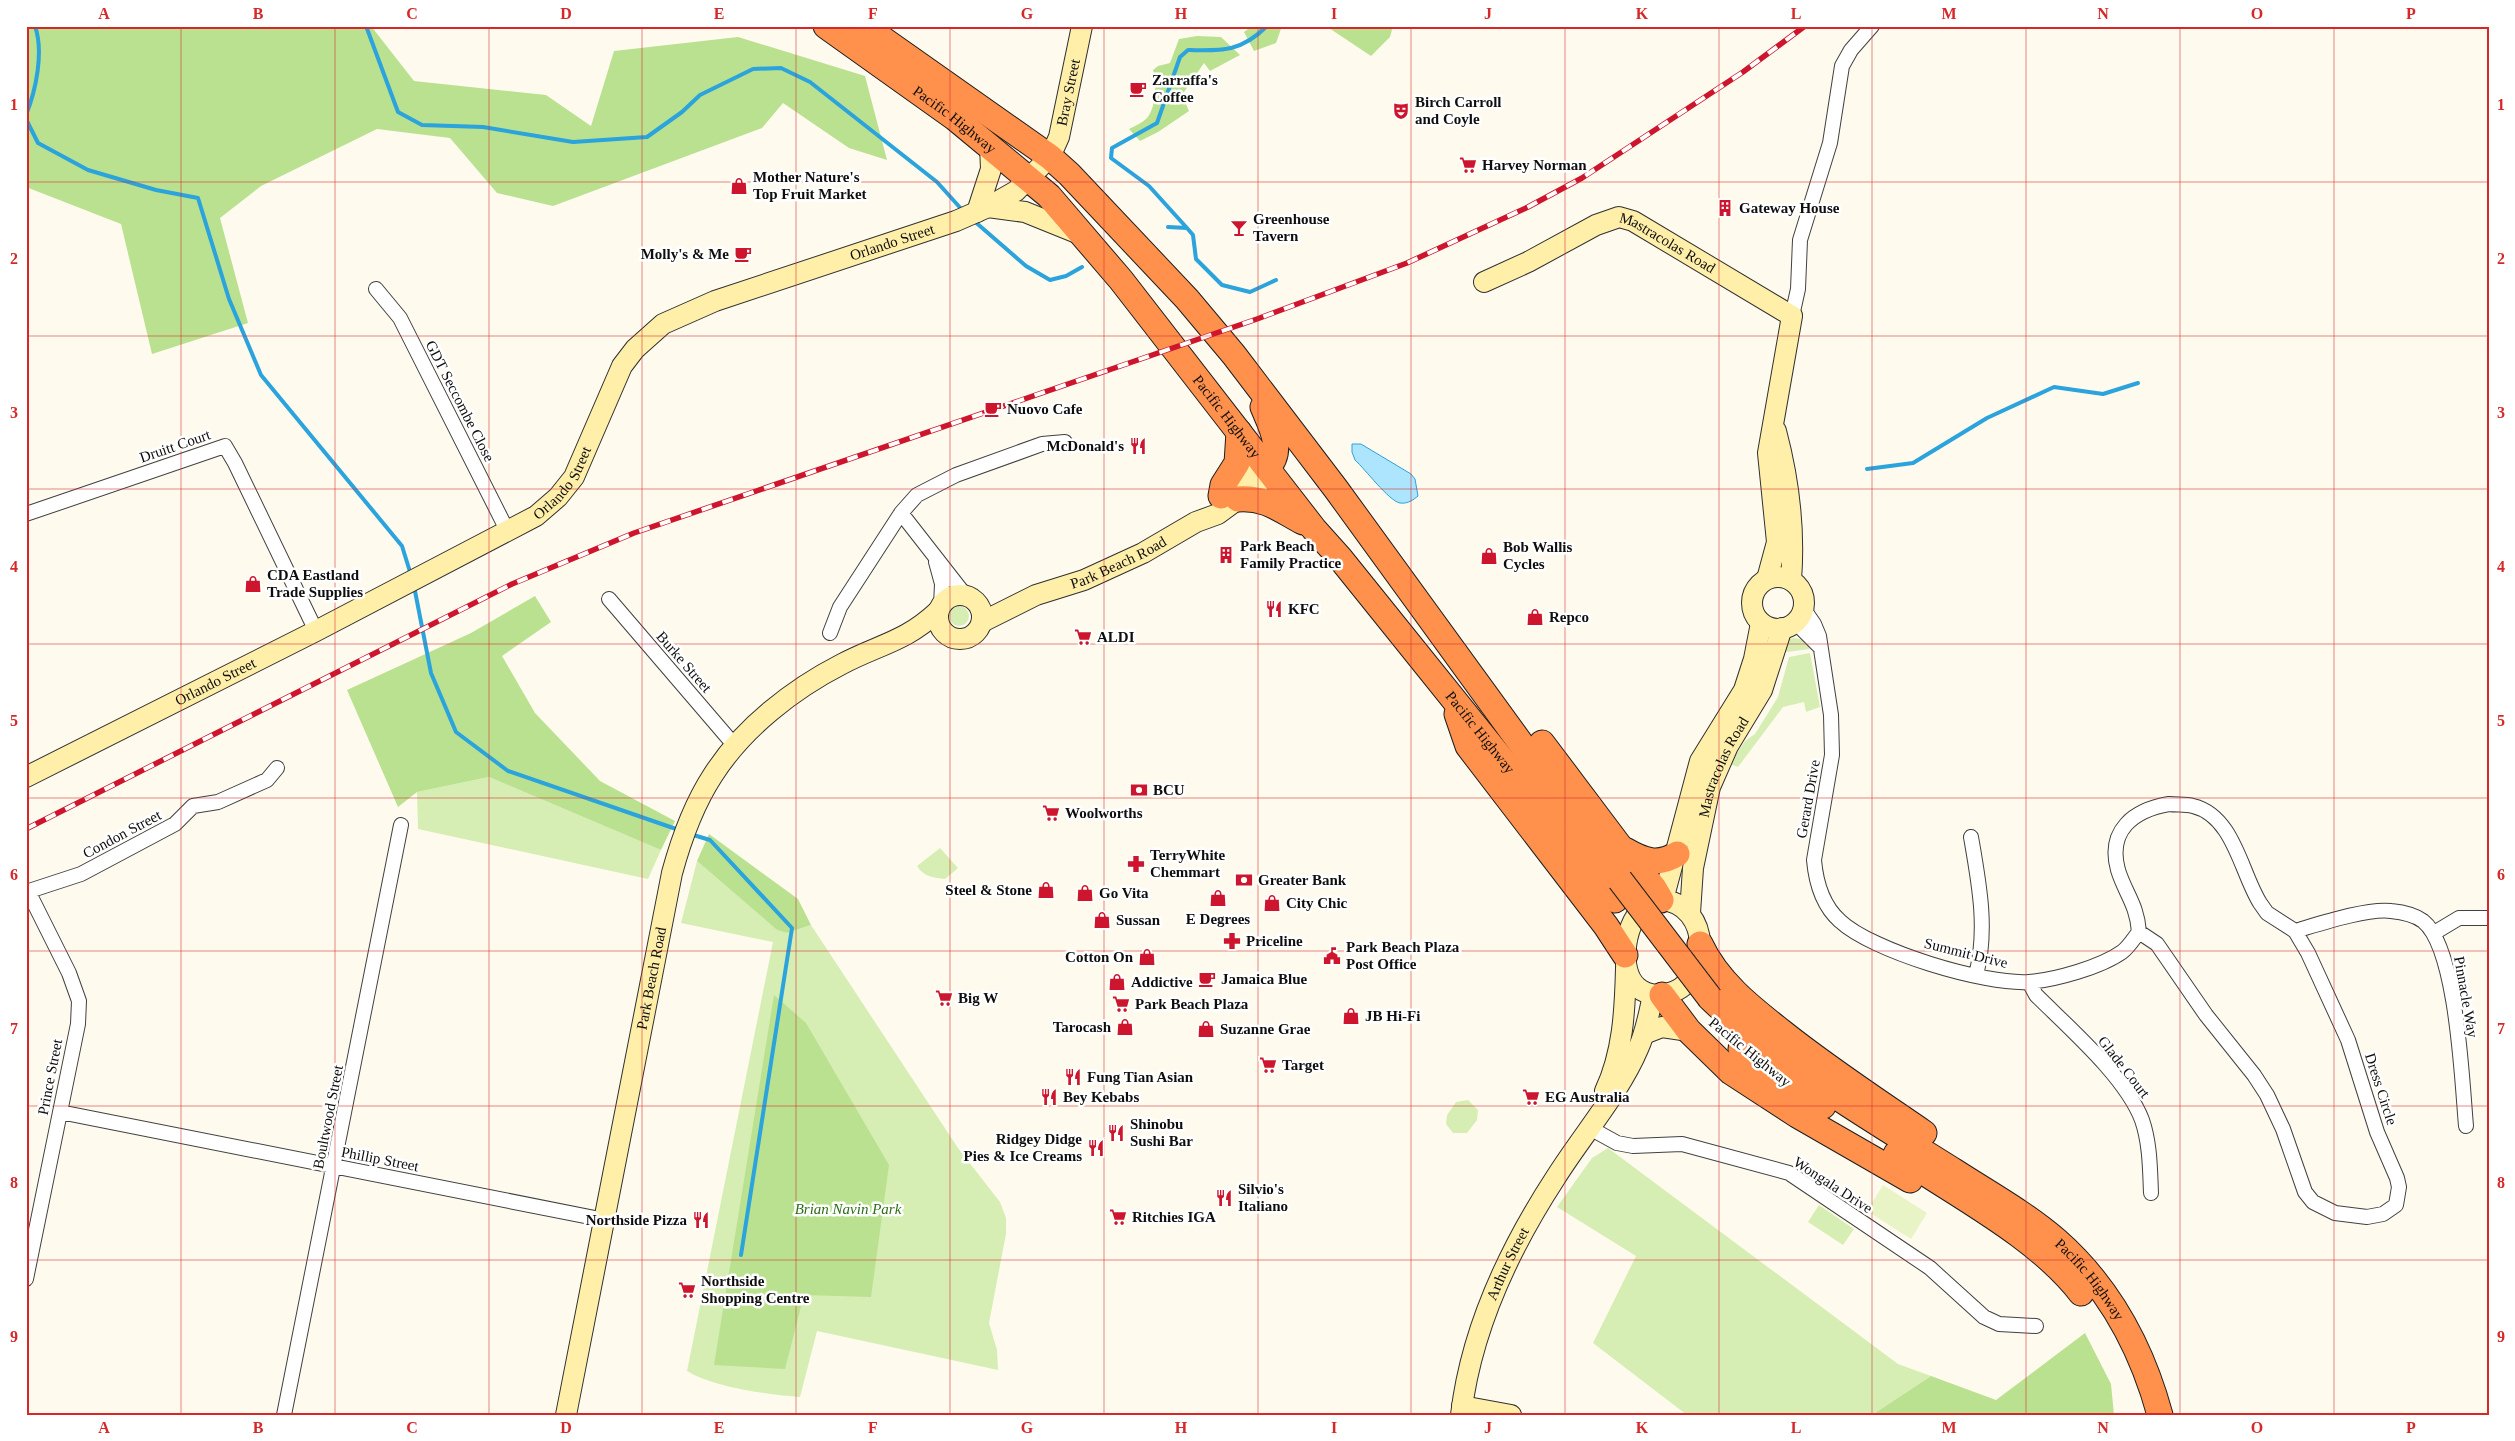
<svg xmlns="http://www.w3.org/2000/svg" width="2515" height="1441" font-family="Georgia,serif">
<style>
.green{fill:#d6eeb3}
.forest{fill:#bae190}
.pitch{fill:#e8f4c6}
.water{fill:#ace5fd;stroke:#2ba3dc}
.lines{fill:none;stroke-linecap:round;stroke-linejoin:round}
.stream{stroke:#2ba3dc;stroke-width:4}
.street-casing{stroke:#414141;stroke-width:16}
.secondary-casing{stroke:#303030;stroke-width:22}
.highway-casing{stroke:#1f1f1f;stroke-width:27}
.street{stroke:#fff;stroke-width:14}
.secondary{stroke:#ffefa9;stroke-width:20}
.highway{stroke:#ff914c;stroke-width:25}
.rail-casing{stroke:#cd162d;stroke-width:5.5}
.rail{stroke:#fff;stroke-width:4;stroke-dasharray:11;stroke-linecap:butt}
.highway-bridge-casing{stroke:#1f1f1f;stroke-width:27;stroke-linecap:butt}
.highway-bridge{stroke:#ff914c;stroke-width:25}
.grid{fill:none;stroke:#d62828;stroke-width:1;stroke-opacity:0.55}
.labels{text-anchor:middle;stroke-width:5;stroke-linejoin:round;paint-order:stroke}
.poi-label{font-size:15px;font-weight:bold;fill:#0e0e0e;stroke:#fff;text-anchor:start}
.street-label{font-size:15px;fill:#0e0e0e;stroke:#fff}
.park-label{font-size:15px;font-style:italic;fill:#2f6d17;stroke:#fff}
.neatline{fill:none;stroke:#d62828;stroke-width:2}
.grid-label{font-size:16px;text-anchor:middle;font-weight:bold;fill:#d62828}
</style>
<rect width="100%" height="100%" fill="#fffaee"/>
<!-- green -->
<path class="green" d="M949 616a10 10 0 1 1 20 0a10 10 0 1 1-20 0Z
M1794,638l11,2 5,9 -23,3 -5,-4 6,-9z
M1810,653l10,54 -14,5 -2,-10 -21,5 -45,60 -8,-3 15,-23 10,-7 23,-37 11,-40z
M489,777l172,73 -13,29 -230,-50 -1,-37z
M940,848l18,20 -13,11c-11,-1 -21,-2 -28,-13z
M697,861l80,69 10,3 24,-8 147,223 42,54 6,16v16l-17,89 8,27 1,20 -181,-39 -17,66c-31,-2 -87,-10 -113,-26l86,-429 -92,-19z
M1468,1100l10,10 -1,10 -10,13h-14l-7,-9 1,-9 9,-13z
M1608,1148l290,216 33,12 -59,39h-185l-94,-72 43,-87 -79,-49 35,-49z
M1819,1205l35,24 -11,16 -35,-23z"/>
<!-- forest -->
<path class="forest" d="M26,26h345l43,55 132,14 45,31 23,-75 124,-14 127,39 22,84 -38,-12 -66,-45 -21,25 -209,78 -56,-13 -47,-55 -73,-9 -116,57 -41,32 28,105 -96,31 -31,-130 -95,-37z
M1252,26h30l-6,17 -22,8 -10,-19z
M1326,26h67l-3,11 -19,19z
M1197,36l24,1 19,18 -30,16 -6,-8 -22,32 7,16 -31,21 -18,9 -11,-12c6,-3 13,-6 18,-11 9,-10 10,-36 6,-48l5,-4 12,-3 9,-24z
M535,596l16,26 -49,34 33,57 65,68 75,40 -14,29 -172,-73 -72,15 -19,15 -51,-117 124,-57z
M709,834l89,65 13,26 -24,8 -10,-3 -80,-69z
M774,995l32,28 83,142 -18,132 -67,-2 -19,74 -71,-4z
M2085,1333l26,51 3,31h-242l59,-39 65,24z"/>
<!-- pitch -->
<path class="pitch" d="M1883,1185l44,28 -16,26 -44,-28z"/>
<!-- water -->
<path class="water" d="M1352,444h9l50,30 4,5 3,17c-5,4 -10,8 -18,7 -11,-2 -35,-34 -45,-43l-3,-8z"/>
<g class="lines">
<!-- stream -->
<path class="stream" d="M366,26l32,86 24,13 61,2 90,15 74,-5 35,-25 18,-17 53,-26 28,-1 29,14 127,100 27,30
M26,115c10,-25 18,-63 9,-89
M26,119l12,24 50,27 68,20 42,8 31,101 32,76 141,171 9,29
M973,220l53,46 24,14 16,-4 16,-9
M1168,227l19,1 6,7 3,24 26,26 28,7 26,-12
M1187,228l-38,-42 -38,-28 1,-10 45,-25 23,-66 8,-7c34,1 53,2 79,-24
M1867,469l46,-6 74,-45 67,-31 49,7 35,-11
M414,586l17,87 25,59 52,39 171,59
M690,834l20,6 82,88 -51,327"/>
<!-- street casing -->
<g class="street-casing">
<path id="street" d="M376,289l24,29 108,214
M1792,316l6,-27 2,-49 30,-97 12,-77 9,-16 21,-24
M901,513l64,82
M26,514l199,-68 10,17 81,168
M936,562l6,22 -1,21
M609,599l126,147
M1803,608l11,16 5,12 12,79 1,40 -18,105c2,23 8,45 26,61 32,30 145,64 189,61 26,-2 72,-15 93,-30 7,-5 12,-14 17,-20
M1795,622l25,25
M830,633l10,-26 61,-94 16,-18 39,-20 86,-31 23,-2
M2169,804c8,1 17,0 24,2 41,10 48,67 67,97l7,10 28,18 13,22 40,87 29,92 20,46 2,9 -3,18 -13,9 -16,3 -32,-4 -22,-11 -8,-10 -22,-63 -16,-34 -13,-20 -48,-60 -49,-71 -18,-12c-2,-28 -14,-39 -21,-62 -11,-40 16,-60 51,-66z
M1971,837c8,46 17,93 5,138
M26,892l55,-18 94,-50 18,-18 25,-4 49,-22 10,-12
M2295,931c24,-7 72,-23 96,-20 10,1 24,4 32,10 34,27 39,161 43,205
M2434,933l25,-15h30
M2029,982l7,13c33,33 90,82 106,125 8,23 8,49 9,73
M60,1112l545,108
M1588,1127l29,16 16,3 49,-2 107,29 141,95 54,49 15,7 37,2
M26,1279l52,-255 1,-23 -10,-28 -41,-82
M284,1415l117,-590"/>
</g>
<!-- secondary casing -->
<g class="secondary-casing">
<g id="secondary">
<path d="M988,207l37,5 57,23"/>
<path d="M977,212l14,-43 -1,-23"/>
<path id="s1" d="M1484,282l44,-20 68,-37 23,-8 14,4 159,95 -24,137 9,89 -10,37"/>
<path d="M1776,431c13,49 19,98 15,149"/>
<path d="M1222,495l29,-23 16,-4"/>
<circle cx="1778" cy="603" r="26"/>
<circle cx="960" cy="617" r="22"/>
<path id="s2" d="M982,622l54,-27 48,-15 59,-27 53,-31 22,-8 42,-31 7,-15"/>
<path id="s3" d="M26,777l290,-146 220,-115 22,-19 16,-20 48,-111 13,-17 28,-25 52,-23 241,-80 32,-14 28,-16 34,-34 9,-20 23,-111"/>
<path d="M1661,900c51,3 52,85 5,94 -11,2 -21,0 -29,-7 -20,-17 -12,-69 10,-82 4,-2 10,-3 14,-5z"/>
<path d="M1663,900l37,-139 44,-71 10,-31 7,-36"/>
<path id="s4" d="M1690,913l3,-45 17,-81 18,-41 34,-56 20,-62"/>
<path d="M1644,1034l18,-7 27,4"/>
<path d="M1605,1091c18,-38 20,-81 21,-123"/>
<path d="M1462,1406l49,9"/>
<path id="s5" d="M566,1415l106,-542c9,-33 22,-69 41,-98 30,-47 80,-86 129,-111 38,-20 63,-22 96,-53"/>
<path id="s6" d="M1461,1415c10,-86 48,-166 95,-238 25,-40 64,-85 82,-128 8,-17 11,-36 15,-54"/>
</g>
</g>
<!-- highway casing -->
<g class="highway-casing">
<g id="highway">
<path id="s7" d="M826,26l129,92 94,78 72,84 193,249 26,29 275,342"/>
<path d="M864,26l186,131 19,17 118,125 47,56 102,134 284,391"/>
<path d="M1263,407c8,19 22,44 4,61"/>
<path d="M1221,496l2,-11 14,-22 2,-31"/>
<path d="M1238,499c28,-2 42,11 65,23"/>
<path d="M1457,714l11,32 138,180 19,29"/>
<path d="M1542,743l79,105 33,40 7,12"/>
<path d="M1625,850c19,11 33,16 52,4"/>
<path d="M1700,944c17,37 50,63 82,88 45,36 94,68 142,101"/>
<path d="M1662,995l27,36 42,41 66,43 113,65"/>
<path id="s8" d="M1710,998c71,69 160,120 244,173 34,22 72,43 103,70 52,46 85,108 103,174"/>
<path d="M1741,1049l39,30 43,27"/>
<path d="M1896,1154c60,41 141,82 185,139"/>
</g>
</g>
<!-- street -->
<use href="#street" class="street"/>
<!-- secondary -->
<use href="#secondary" class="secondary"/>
<!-- highway -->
<use href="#highway" class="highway"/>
<!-- rail casing -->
<g class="rail-casing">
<path id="rail" d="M26,829l486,-245 122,-51 623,-214 150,-56 121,-56 54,-29 161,-106 62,-46"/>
</g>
<!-- rail -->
<use href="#rail" class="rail"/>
<!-- highway-bridge casing -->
<g class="highway-bridge-casing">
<path id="highway-bridge" d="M1620,880l90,118"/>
</g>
<!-- highway-bridge -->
<use href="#highway-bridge" class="highway-bridge"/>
</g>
<!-- grid -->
<path class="grid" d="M181,26v1389M335,26v1389M489,26v1389M642,26v1389M796,26v1389M950,26v1389M1104,26v1389M1258,26v1389M1411,26v1389M1565,26v1389M1719,26v1389M1872,26v1389M2026,26v1389M2180,26v1389M2334,26v1389M26,182h2463M26,336h2463M26,489h2463M26,644h2463M26,798h2463M26,951h2463M26,1106h2463M26,1260h2463"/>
<!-- icons -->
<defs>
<g id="cafe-bare" transform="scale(1.35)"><path d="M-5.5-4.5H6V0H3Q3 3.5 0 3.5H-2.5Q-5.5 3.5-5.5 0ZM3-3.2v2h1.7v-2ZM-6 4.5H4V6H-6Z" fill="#cd162d" stroke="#fff" stroke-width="2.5" paint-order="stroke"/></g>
<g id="theatre-bare" transform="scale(1.35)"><path d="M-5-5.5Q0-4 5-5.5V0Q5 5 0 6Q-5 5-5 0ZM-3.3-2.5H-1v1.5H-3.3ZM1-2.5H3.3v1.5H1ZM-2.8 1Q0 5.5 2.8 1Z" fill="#cd162d" stroke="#fff" stroke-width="2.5" paint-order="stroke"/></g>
<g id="supermarket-bare" transform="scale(1.35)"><path d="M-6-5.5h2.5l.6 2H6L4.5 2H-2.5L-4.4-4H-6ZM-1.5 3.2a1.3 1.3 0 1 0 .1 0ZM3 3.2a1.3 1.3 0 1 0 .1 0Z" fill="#cd162d" stroke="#fff" stroke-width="2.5" paint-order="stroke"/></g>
<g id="shop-bare" transform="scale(1.35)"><path d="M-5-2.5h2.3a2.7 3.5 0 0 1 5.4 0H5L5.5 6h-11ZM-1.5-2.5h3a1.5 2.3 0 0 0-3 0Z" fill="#cd162d" stroke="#fff" stroke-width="2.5" paint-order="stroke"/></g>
<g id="building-bare" transform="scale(1.35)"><path d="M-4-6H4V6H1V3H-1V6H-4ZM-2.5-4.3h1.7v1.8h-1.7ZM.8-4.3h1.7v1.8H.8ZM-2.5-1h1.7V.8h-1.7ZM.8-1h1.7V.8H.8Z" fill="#cd162d" stroke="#fff" stroke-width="2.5" paint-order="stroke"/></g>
<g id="bar-bare" transform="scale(1.35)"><path d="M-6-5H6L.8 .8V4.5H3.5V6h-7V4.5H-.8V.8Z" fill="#cd162d" stroke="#fff" stroke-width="2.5" paint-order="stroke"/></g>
<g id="restaurant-bare" transform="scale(1.35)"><path d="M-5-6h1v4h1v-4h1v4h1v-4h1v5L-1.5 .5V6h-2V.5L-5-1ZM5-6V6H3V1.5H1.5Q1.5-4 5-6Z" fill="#cd162d" stroke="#fff" stroke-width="2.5" paint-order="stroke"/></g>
<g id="bank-bare" transform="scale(1.35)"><path d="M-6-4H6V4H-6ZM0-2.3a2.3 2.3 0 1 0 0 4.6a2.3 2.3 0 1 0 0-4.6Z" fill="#cd162d" stroke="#fff" stroke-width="2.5" paint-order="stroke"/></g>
<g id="pharmacy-bare" transform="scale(1.35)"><path d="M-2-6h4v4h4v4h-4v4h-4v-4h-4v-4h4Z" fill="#cd162d" stroke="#fff" stroke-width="2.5" paint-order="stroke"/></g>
<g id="civic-bare" transform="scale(1.35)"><path d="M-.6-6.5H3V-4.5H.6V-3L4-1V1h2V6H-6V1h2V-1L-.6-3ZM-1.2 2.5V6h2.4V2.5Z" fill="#cd162d" stroke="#fff" stroke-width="2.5" paint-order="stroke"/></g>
</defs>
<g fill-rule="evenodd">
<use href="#cafe-bare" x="1138" y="89"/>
<use href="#theatre-bare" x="1401" y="111"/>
<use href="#supermarket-bare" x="1468" y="165"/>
<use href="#shop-bare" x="739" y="186"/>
<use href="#building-bare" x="1725" y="208"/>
<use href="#bar-bare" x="1239" y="228"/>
<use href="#cafe-bare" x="743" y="254"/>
<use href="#cafe-bare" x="993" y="409"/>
<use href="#restaurant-bare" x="1138" y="446"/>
<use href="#building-bare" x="1226" y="555"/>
<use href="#shop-bare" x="1489" y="556"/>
<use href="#shop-bare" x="253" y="584"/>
<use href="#restaurant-bare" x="1274" y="609"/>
<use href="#shop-bare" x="1535" y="617"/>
<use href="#supermarket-bare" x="1083" y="637"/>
<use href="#bank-bare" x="1139" y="790"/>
<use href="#supermarket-bare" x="1051" y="813"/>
<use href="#pharmacy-bare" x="1136" y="864"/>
<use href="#bank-bare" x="1244" y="880"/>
<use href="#shop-bare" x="1046" y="890"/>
<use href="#shop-bare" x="1085" y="893"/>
<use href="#shop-bare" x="1218" y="898"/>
<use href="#shop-bare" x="1272" y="903"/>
<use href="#shop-bare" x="1102" y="920"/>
<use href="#pharmacy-bare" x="1232" y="941"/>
<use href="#civic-bare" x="1332" y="956"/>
<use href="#shop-bare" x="1147" y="957"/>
<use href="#cafe-bare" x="1207" y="979"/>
<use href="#shop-bare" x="1117" y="982"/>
<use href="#supermarket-bare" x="944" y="998"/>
<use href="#supermarket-bare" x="1121" y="1004"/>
<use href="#shop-bare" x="1351" y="1016"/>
<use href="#shop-bare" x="1125" y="1027"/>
<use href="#shop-bare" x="1206" y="1029"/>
<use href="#supermarket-bare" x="1268" y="1065"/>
<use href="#restaurant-bare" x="1073" y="1077"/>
<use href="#restaurant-bare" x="1049" y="1097"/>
<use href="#supermarket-bare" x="1531" y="1097"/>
<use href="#restaurant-bare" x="1116" y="1133"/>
<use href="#restaurant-bare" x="1096" y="1148"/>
<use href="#restaurant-bare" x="1224" y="1198"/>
<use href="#supermarket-bare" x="1118" y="1217"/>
<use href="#restaurant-bare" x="701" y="1220"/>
<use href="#supermarket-bare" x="687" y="1290"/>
</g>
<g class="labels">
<!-- poi labels -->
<g class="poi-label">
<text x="1152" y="85">Zarraffa's<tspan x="1152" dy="17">Coffee</tspan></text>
<text x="1415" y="107">Birch Carroll<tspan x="1415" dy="17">and Coyle</tspan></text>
<text x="1482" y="170">Harvey Norman</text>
<text x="753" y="182">Mother Nature's<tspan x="753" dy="17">Top Fruit Market</tspan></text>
<text x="1739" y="213">Gateway House</text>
<text x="1253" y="224">Greenhouse<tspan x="1253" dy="17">Tavern</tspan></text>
<text x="729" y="259" text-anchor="end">Molly's &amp; Me</text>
<text x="1007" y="414">Nuovo Cafe</text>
<text x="1124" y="451" text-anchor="end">McDonald's</text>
<text x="1240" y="551">Park Beach<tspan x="1240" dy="17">Family Practice</tspan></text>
<text x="1503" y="552">Bob Wallis<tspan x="1503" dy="17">Cycles</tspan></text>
<text x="267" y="580">CDA Eastland<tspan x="267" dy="17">Trade Supplies</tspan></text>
<text x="1288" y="614">KFC</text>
<text x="1549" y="622">Repco</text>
<text x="1097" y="642">ALDI</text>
<text x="1153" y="795">BCU</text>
<text x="1065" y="818">Woolworths</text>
<text x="1150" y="860">TerryWhite<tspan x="1150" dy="17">Chemmart</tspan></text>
<text x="1258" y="885">Greater Bank</text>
<text x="1032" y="895" text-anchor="end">Steel &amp; Stone</text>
<text x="1099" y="898">Go Vita</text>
<text x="1286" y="908">City Chic</text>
<text x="1218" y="924" text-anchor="middle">E Degrees</text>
<text x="1116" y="925">Sussan</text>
<text x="1246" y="946">Priceline</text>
<text x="1346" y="952">Park Beach Plaza<tspan x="1346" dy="17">Post Office</tspan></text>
<text x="1133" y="962" text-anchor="end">Cotton On</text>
<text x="1221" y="984">Jamaica Blue</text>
<text x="1131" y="987">Addictive</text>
<text x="958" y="1003">Big W</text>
<text x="1135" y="1009">Park Beach Plaza</text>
<text x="1365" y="1021">JB Hi-Fi</text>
<text x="1111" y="1032" text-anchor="end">Tarocash</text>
<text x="1220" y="1034">Suzanne Grae</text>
<text x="1282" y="1070">Target</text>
<text x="1087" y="1082">Fung Tian Asian</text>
<text x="1063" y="1102">Bey Kebabs</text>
<text x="1545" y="1102">EG Australia</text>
<text x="1130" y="1129">Shinobu<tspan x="1130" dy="17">Sushi Bar</tspan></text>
<text x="1082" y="1144" text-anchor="end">Ridgey Didge<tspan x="1082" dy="17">Pies &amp; Ice Creams</tspan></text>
<text x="1238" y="1194">Silvio's<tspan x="1238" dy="17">Italiano</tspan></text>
<text x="1132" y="1222">Ritchies IGA</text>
<text x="687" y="1225" text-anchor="end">Northside Pizza</text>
<text x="701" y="1286">Northside<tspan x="701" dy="17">Shopping Centre</tspan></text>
</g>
<!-- street labels -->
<g class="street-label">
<text dy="5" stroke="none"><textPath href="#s3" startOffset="1301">Bray Street</textPath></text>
<text dy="5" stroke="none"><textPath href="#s7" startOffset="159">Pacific Highway</textPath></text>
<text dy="5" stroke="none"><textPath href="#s3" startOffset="1051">Orlando Street</textPath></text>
<text dy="5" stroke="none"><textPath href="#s1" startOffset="205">Mastracolas Road</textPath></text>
<text transform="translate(460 401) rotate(63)" y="5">GDT Seccombe Close</text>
<text dy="5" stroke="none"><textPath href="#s7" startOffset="564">Pacific Highway</textPath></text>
<text transform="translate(175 446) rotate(-19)" y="5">Druitt Court</text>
<text dy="5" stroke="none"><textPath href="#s3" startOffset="616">Orlando Street</textPath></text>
<text dy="5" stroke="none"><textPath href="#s2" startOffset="149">Park Beach Road</textPath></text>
<text transform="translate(684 662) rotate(49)" y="5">Burke Street</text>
<text dy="5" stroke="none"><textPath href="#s3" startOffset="212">Orlando Street</textPath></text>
<text dy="5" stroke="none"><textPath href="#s7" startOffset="969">Pacific Highway</textPath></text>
<text dy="5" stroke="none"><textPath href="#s4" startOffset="151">Mastracolas Road</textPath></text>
<text transform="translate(1808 799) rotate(-80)" y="5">Gerard Drive</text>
<text transform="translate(122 834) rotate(-28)" y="5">Condon Street</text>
<text transform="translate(1966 953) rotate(14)" y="5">Summit Drive</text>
<text dy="5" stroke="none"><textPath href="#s5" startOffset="445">Park Beach Road</textPath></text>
<text transform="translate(2466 997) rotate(80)" y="5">Pinnacle Way</text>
<text transform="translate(1750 1052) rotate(39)" y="5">Pacific Highway</text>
<text transform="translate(2124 1067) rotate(52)" y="5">Glade Court</text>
<text transform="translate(50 1077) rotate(-79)" y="5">Prince Street</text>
<text transform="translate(2381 1089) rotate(72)" y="5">Dress Circle</text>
<text transform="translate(328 1117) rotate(-79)" y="5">Boultwood Street</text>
<text transform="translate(380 1159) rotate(11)" y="5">Phillip Street</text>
<text transform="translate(1833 1185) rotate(33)" y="5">Wongala Drive</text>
<text dy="5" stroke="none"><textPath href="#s6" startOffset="159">Arthur Street</textPath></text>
<text dy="5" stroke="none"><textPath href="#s8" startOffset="475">Pacific Highway</textPath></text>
</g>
<!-- park labels -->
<g class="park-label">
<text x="848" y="1214">Brian Navin Park</text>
</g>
</g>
<!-- border -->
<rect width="2515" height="1441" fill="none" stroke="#ffffff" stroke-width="55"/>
<rect x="28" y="28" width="2460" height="1386" class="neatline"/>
<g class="grid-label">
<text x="104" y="19">A</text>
<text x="258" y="19">B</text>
<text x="412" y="19">C</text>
<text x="566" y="19">D</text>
<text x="719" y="19">E</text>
<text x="873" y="19">F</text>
<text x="1027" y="19">G</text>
<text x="1181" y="19">H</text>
<text x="1334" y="19">I</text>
<text x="1488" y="19">J</text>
<text x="1642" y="19">K</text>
<text x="1796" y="19">L</text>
<text x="1949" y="19">M</text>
<text x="2103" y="19">N</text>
<text x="2257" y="19">O</text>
<text x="2411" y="19">P</text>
<text x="14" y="110">1</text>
<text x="2501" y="110">1</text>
<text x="14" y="264">2</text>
<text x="2501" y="264">2</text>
<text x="14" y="418">3</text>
<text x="2501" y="418">3</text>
<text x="14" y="572">4</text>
<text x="2501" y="572">4</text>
<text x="14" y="726">5</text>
<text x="2501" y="726">5</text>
<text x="14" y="880">6</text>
<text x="2501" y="880">6</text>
<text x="14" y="1034">7</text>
<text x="2501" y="1034">7</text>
<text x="14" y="1188">8</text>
<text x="2501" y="1188">8</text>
<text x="14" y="1342">9</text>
<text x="2501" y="1342">9</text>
<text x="104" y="1433">A</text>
<text x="258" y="1433">B</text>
<text x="412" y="1433">C</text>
<text x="566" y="1433">D</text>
<text x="719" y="1433">E</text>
<text x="873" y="1433">F</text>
<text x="1027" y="1433">G</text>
<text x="1181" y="1433">H</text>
<text x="1334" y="1433">I</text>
<text x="1488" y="1433">J</text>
<text x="1642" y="1433">K</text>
<text x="1796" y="1433">L</text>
<text x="1949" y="1433">M</text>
<text x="2103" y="1433">N</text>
<text x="2257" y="1433">O</text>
<text x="2411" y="1433">P</text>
</g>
</svg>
